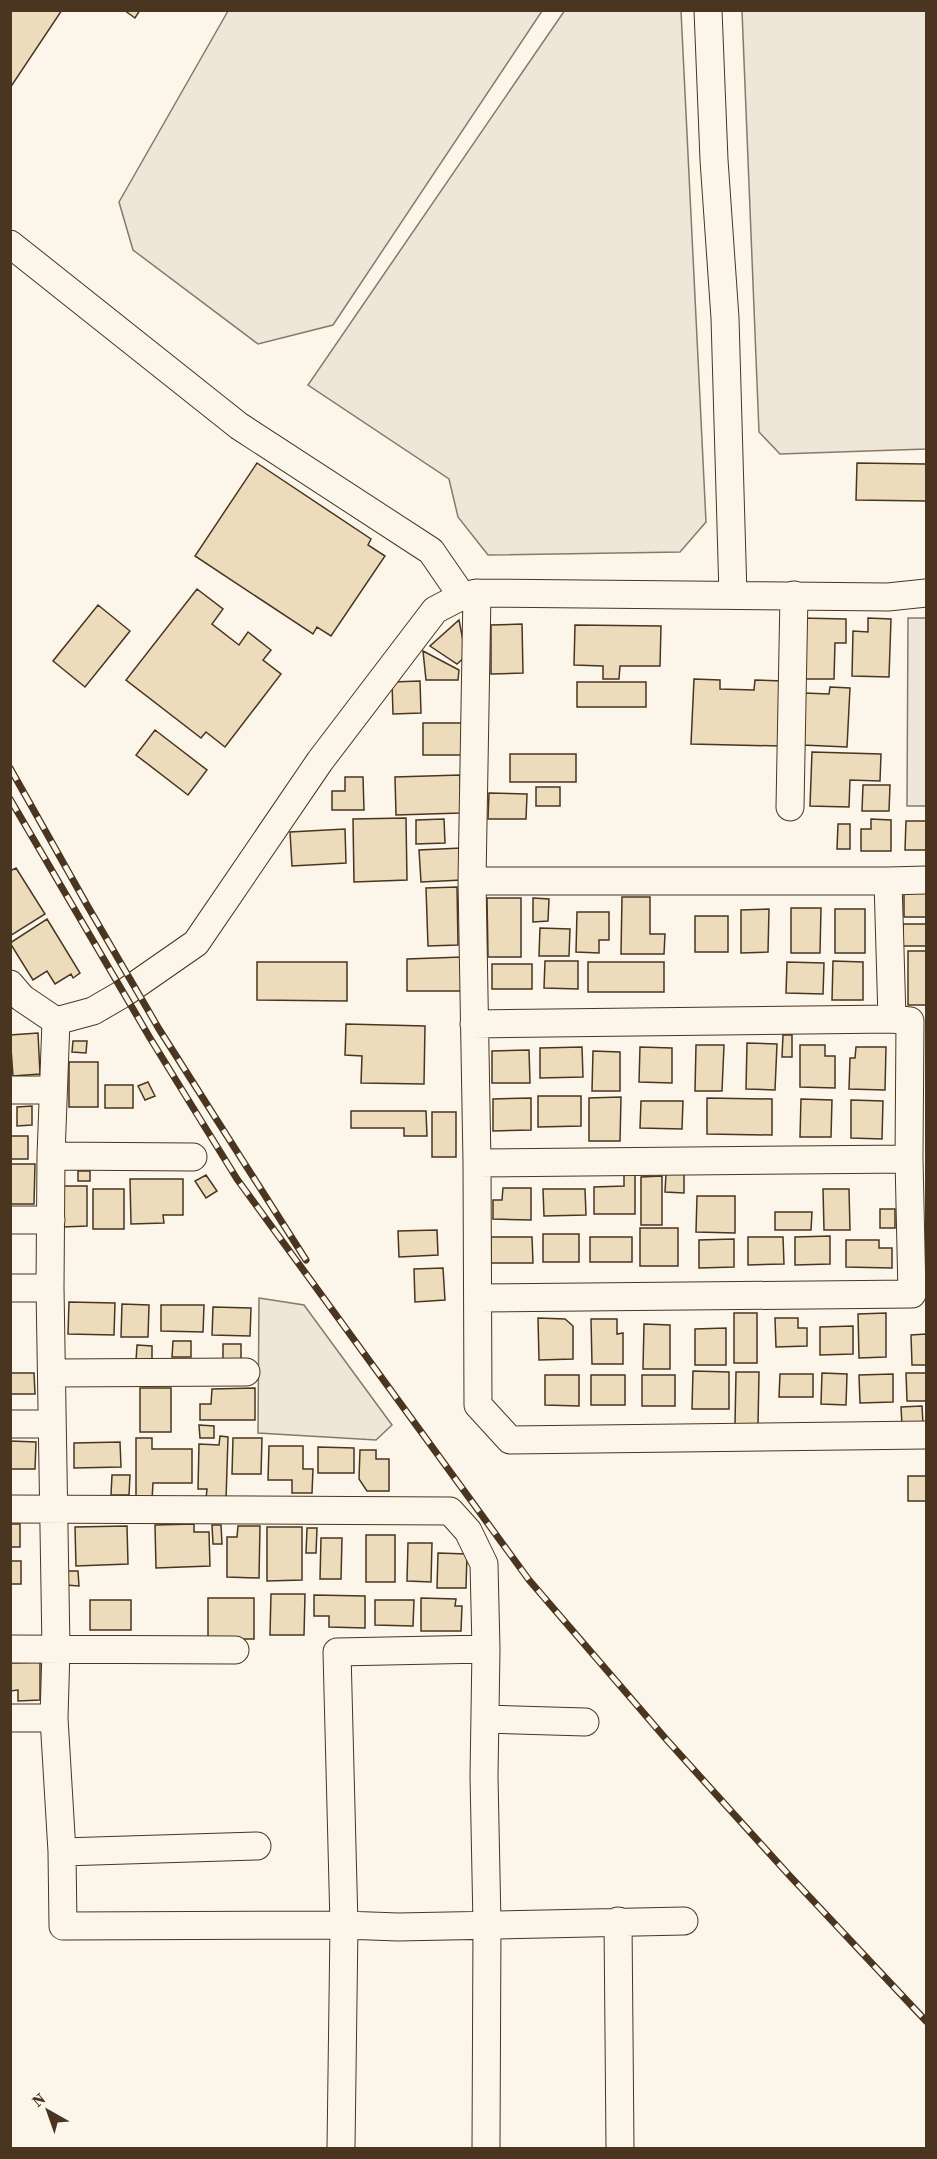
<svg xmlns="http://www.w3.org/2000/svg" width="937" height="2159" font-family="'Source Serif 4',serif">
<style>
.green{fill:#ede6d9;stroke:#887966;stroke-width:1.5}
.building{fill:#ecdcbc;stroke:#4a3520;stroke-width:1.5}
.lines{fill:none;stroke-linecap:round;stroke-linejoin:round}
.minor-casing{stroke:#4a3520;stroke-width:29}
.minor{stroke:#fbf6e9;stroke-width:27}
.rail-casing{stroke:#4a3520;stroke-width:7}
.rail{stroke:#fbf6e9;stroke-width:4.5;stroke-dasharray:14;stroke-linecap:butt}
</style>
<rect width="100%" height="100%" fill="#fbf6e9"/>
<!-- green -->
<path class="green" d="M565,10l116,1 25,511 -26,30 -192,3 -30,-38 -9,-38 -141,-94z
M228,11h314l-209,314 -75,19 -125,-94 -14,-48z
M742,11h184v438l-146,5 -21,-22z
M908,618h18v188h-19z
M259,1298l45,7 88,120 -16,15 -118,-7z"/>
<!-- building -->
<path class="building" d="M10,10h52l-52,78z
M124,10h16l-5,8z
M257,463l114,76 -3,6 17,11 -54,80 -14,-9 -4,7 -118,-78z
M857,463l69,1v37l-70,-1z
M197,589l26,20 -11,15 27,21 9,-13 23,18 -8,10 18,14 -56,73 -19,-15 -5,6 -75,-58z
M98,605l32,26 -45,56 -32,-26z
M801,618l45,1v24h-11l-1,36h-34z
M868,618l23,1 -2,58 -37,-1 1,-45 15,1z
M459,620l7,36 -9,8 -27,-18z
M522,624l1,49 -32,1v-49z
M575,625l86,1 -1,40h-40l-1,13h-16v-13l-29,-1z
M423,651l36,19 -1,10h-32z
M694,679l26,1v9l34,1 1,-10 28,1 -3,65 -89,-2z
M420,681l1,32 -28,1 -1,-32z
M577,682h69v25h-69z
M830,687l20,1 -3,59 -45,-2 2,-52 25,1z
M423,723h44v32h-44z
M155,730l52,40 -19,25 -52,-40z
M812,752l69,2 -1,27 -30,-1 -1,27 -39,-1z
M510,754h66v28h-66z
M460,775l1,38 -65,2 -1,-38z
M345,777h18l1,33h-32v-19h13z
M863,785h27l-1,26h-27z
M536,787h24v19h-24z
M489,793l38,1 -1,25h-38z
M406,818l1,62 -53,2 -1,-63z
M444,819l1,24 -29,1v-24z
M871,819l20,1v31h-30v-22h10z
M906,821h20v29h-21z
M838,824h12v25h-13z
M345,829l1,34 -54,3 -2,-34z
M461,848l1,32 -41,2 -2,-32z
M16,868l29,46 -35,22v-65z
M457,887l1,58 -30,1 -2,-58z
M904,889h22v28h-22z
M622,897h28v37h15l-1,20h-43z
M487,898h34v59h-33z
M533,898l16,1 -1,22 -15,1z
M791,908h30l-1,45h-29z
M769,909l-1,43 -27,1v-43z
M835,909h30v44h-30z
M577,912h32v28h-10v13l-23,-1z
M695,916h33v36h-33z
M47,919l33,54 -7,5 -2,-4 -16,10 -8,-13 -14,9 -23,-37z
M903,924h23v22h-23z
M540,928l30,1 -1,27h-30z
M908,951h18v54h-18z
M462,957l1,34h-56v-32z
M545,961h33v28l-34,-1z
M833,961l30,1v38h-31z
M257,962h90v39l-90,-1z
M588,962h76v30h-76z
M787,962l37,1 -1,31 -37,-1z
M492,964h40v25h-40z
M346,1024l79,2 -1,58 -63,-1 1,-27 -17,-1z
M38,1033l2,41 -27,2 -3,-41z
M783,1035h9v22h-10z
M73,1041h14l-1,12 -14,-1z
M747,1043l30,1 -2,46 -29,-1z
M696,1045h28l-2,46h-27z
M800,1045h25v11h10v32l-35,-1z
M582,1047l1,30 -43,1v-30z
M640,1047l32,1v35l-33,-1z
M856,1047h30l-1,43 -36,-1 1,-31h5z
M529,1050l1,33h-38v-32z
M593,1051l27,1v39h-28z
M69,1062h29v45h-29z
M148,1082l7,14 -10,4 -7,-14z
M105,1085h28v23h-28z
M538,1096h43v30l-43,1z
M621,1097l-1,44h-31v-43z
M531,1098v32l-38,1v-32z
M707,1098l65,1v36l-65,-1z
M801,1099l31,1 -1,37h-31z
M851,1100l32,1 -1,38 -31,-1z
M641,1101h42l-1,28 -42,-1z
M32,1106v19l-15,1v-19z
M351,1111h75l1,25h-23v-8h-53z
M432,1112h24v45h-24z
M10,1136h18v23h-18z
M10,1164h25l-1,40h-24z
M78,1171h12v10h-12z
M635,1174v40h-41v-27l30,-1v-11z
M666,1174h18v19l-19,-1z
M206,1175l11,16 -11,7 -11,-17z
M662,1176v49h-21v-48z
M130,1179h53v36h-20l1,8 -33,1z
M63,1186h24v40l-24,1z
M503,1188h28v32l-38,-1v-19h9z
M93,1189h31v40h-31z
M543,1189h42l1,26 -42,1z
M823,1189h26l1,41h-26z
M697,1196h38v37l-39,-1z
M880,1209h15v19h-15z
M775,1212h37l-1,18h-36z
M640,1228h38v38h-38z
M437,1230l1,25 -39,2 -1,-26z
M543,1234h36v28h-36z
M830,1236v28l-35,1v-28z
M491,1237h41l1,26h-42z
M590,1237h42v25h-42z
M748,1237h35l1,27 -36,1z
M734,1239v28l-35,1v-28z
M846,1240h33v8h13v20l-46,-1z
M443,1268l2,32 -30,2 -1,-33z
M69,1302l46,1 -1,32 -46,-1z
M122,1304l27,1 -1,32h-27z
M161,1305h43l-1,27 -42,-1z
M213,1307l38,1 -1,28 -38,-1z
M734,1313h23v50h-23z
M886,1313v44l-27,1 -1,-44z
M538,1318l27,1 8,7v33l-34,1z
M775,1318h23v10h9v18l-31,1z
M591,1319h26v15l6,-1v31h-31z
M644,1324l26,1v44h-27z
M853,1326v28l-33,1v-28z
M726,1328v37h-31v-36z
M926,1334v31h-14l-1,-30z
M173,1341h18v16h-19z
M223,1344h18v15h-18z
M137,1345l15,1v16l-16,-1z
M693,1371l36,1v37h-37z
M736,1372h23l-1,53h-23z
M10,1373h24l1,21h-25z
M822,1373l25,1 -1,31 -25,-1z
M906,1373h20v28h-19z
M780,1374h33v23h-34z
M893,1374v28l-33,1 -1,-28z
M545,1375h34v31l-34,-1z
M591,1375h34v30h-34z
M642,1375h33v31h-33z
M140,1388h31v44h-31z
M255,1388v32h-55v-16h11l1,-15z
M922,1406l1,18 -21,1 -1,-18z
M199,1425l15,1v12h-14z
M220,1436l8,1 -2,63 -20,-1 1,-10h-9l1,-45 20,1z
M136,1438h16v11h40v34h-39l-1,17 -16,-1z
M233,1438h29l-1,36h-29z
M10,1441l26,1 -1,27h-25z
M120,1442l1,25 -47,1v-25z
M269,1446h34v23h10l-1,24h-20v-13h-24z
M318,1447l36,1v25h-36z
M360,1450h16v9h13v32h-22l-8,-12z
M112,1475h18l-1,20h-18z
M908,1476h18v25h-18z
M10,1524h10v23h-10z
M194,1524v8h15l1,34 -54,2 -1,-43z
M212,1525h9l1,19h-9z
M127,1526l1,38 -52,2 -1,-39z
M238,1526h22l-1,52 -32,-1v-40h10z
M267,1527h35v53l-35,1z
M307,1528h10l-1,25h-10z
M366,1535h29v47h-29z
M321,1538h21l-1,41h-21z
M408,1543h24l-1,39 -24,-1z
M438,1553l29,1 -1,34h-29z
M10,1561h11v23h-11z
M66,1571h12l1,15 -13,-1z
M271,1594h34l-1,41h-34z
M314,1595l51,1v32l-36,-1v-11h-15z
M208,1598h46v41h-46z
M421,1598l35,1 -1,7h7l-1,25h-40z
M90,1600h41v30h-41z
M375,1600h39l-1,26 -38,-1z
M40,1662v38l-22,1v-11l-8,1v-28z"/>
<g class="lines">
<!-- minor casing -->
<g class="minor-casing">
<path id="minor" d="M708,10l6,150 11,158 8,277
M10,244l229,182 192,125 31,45
M477,593l-5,288 5,282 1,242 32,35 416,-5
M790,807l4,-212
M472,881h416l4,138
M888,881l38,-1
M10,984l12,14 34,23 37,-10 31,-18 72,-50 124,-182 115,-151 27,-14 15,-3 411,4 38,-4
M56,1021l-5,135 -1,132 6,361 -2,69 8,134 1,74 281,-1 54,2 286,-6
M474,1024l418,-5 18,2
M10,1090h43
M51,1156l142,1
M477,1163l432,-4
M10,1220h41
M10,1288h40
M478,1298l434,-4 -3,-135 1,-138
M52,1373l194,-1
M10,1424h42
M10,1509l440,2 18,20 16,33 2,85 -2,127 3,148 -1,224
M10,1649l225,1
M10,1718h44
M485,1719l100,3
M62,1852l195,-6
M618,1921l2,227
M341,2148l3,-223 -7,-273 149,-3"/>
</g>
<!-- minor -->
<use href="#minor" class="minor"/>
<!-- rail casing -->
<g class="rail-casing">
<path id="rail" d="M10,768l77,137 72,124 147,231
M10,799l140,239 87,141 292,401 137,159 122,135 138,147"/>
</g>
<!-- rail -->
<use href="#rail" class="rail"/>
</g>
<!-- border -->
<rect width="937" height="2159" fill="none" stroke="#4a3520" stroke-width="24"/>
<!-- north arrow -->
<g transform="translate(48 2111) rotate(320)" stroke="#fbf6e9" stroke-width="4.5" paint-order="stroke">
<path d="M0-4.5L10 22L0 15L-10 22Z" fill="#4a3520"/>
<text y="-9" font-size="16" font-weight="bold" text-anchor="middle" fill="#4a3520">N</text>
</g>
</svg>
